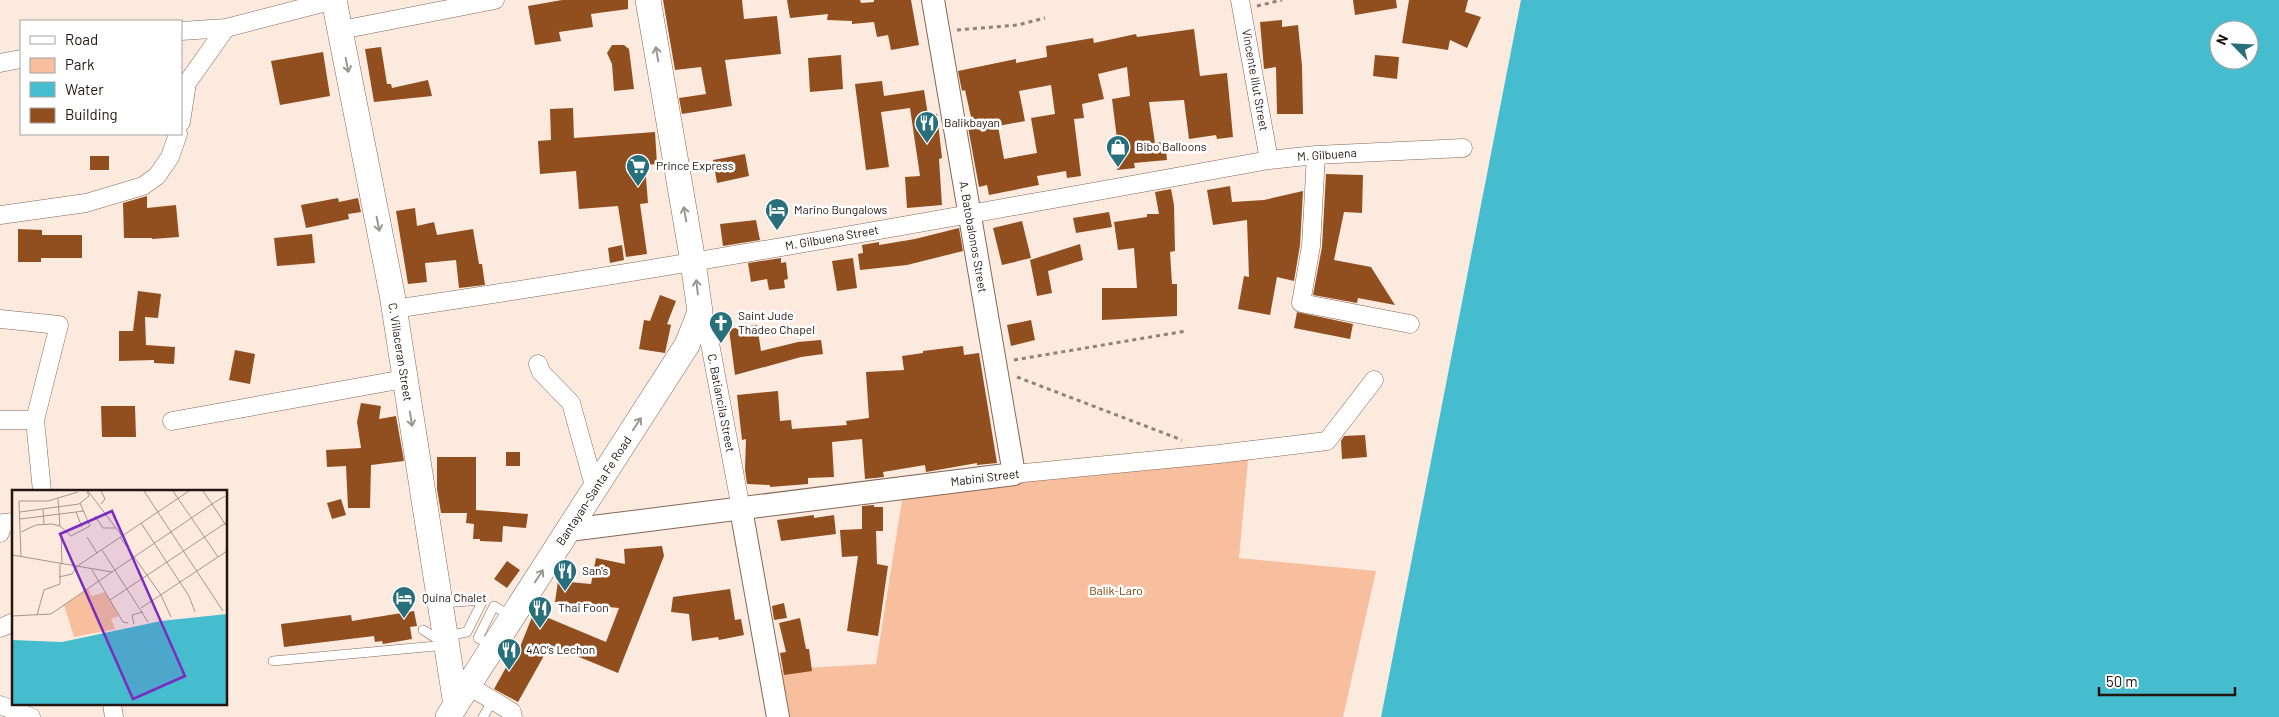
<svg xmlns="http://www.w3.org/2000/svg" width="2279" height="717" font-family="Barlow,sans-serif">
<style>
.green{fill:#f7bf9d}
.water{fill:#46bccf;fill-rule:evenodd}
.building{fill:#914f20;fill-rule:evenodd}
.lines{fill:none;stroke-linecap:round;stroke-linejoin:round}
.service-casing{stroke:#826857;stroke-width:10}
.minor-casing{stroke:#826857;stroke-width:19}
.tertiary-casing{stroke:#826857;stroke-width:24}
.secondary-casing{stroke:#826857;stroke-width:26}
.path{stroke:#918179;stroke-width:3;stroke-dasharray:4 4;stroke-linecap:butt}
.service{stroke:#fff;stroke-width:9}
.minor{stroke:#fff;stroke-width:18}
.tertiary{stroke:#fff;stroke-width:22}
.secondary{stroke:#fff;stroke-width:25}
.oneway{stroke:#9b9693}
.labels{text-anchor:middle;stroke-width:5;stroke-linejoin:round;paint-order:stroke}
.street-label{font-size:12px;fill:#211610;stroke:#fff}
.poi-label{font-size:12px;fill:#211610;stroke:#fff;text-anchor:start}
.park-label{font-size:12px;fill:#7f3d03;stroke:#fff}
.inset-road{fill:none;stroke:#a5958c;stroke-width:1}
.view{fill:#7b2cbf;fill-opacity:0.15;stroke:#7b2cbf;stroke-width:2.5}
.inset-edge{fill:none;stroke:#211610;stroke-width:2.5}
</style>
<rect width="100%" height="100%" fill="#fdeadf"/>
<!-- green -->
<path class="green" d="M1249,450l-10,108 137,13 -33,146h-565l-8,-47 106,-6 28,-176z"/>
<!-- water -->
<path class="water" d="M1521,0h758v717h-898zM2219,30h30v30h-30z"/>
<!-- building -->
<path class="building" d="M562,0h66v9l-37,5 2,13 -34,5 2,9 -26,4 -7,-39z
M663,0h79l2,19 33,-3 4,38 -56,6 7,46 -50,8 -3,-16 27,-4 -5,-27 -26,3z
M787,0h73l1,3 13,-1v-2h37l8,45 -28,5 -3,-15 -11,2 -3,-15 -22,2v-3l-25,-1 1,-6 -38,4z
M1353,0h43l1,8 -42,7z
M1409,0h59l-3,12 16,5 -14,31 -17,-8 -2,10 -46,-7z
M1282,20v7l16,-2 4,41 1,48h-26l-1,-47 -12,2 -4,-47z
M1194,29l6,47 27,-3 6,64 -16,2 -1,-4 -27,4 -5,-39 -35,2 6,41 10,-1 2,18 -33,3 1,5 -18,2 -2,-31h2l-5,-40 18,-3 -3,-29 -29,7 6,25 -22,5 2,14 -10,1 7,57 -14,2 -1,-7 -29,5 2,9 -50,10 -2,-10 -8,2 -11,-60 5,-1 -8,-36 -3,1 -4,-20 58,-12v4l31,-6 -1,-11 47,-8 1,5 42,-9 1,3zM1051,85l4,29 -24,4 6,35 -33,6 -6,-33 27,-5 -6,-30z
M612,45h12l5,4 5,40 -20,2 -2,-27 -5,-11z
M381,47l6,37h4l1,4 36,-8 4,16 -58,6 -9,-53z
M323,52l7,44 -50,9 -9,-44z
M841,55l2,34 -33,3 -2,-34z
M1375,55l24,2 -2,22 -24,-3z
M882,81l2,15 40,-6 4,25 9,-1 5,44 -3,1 3,46 -35,3 -2,-31 15,-1 -10,-68 -29,4 8,55 -23,3 -11,-86z
M573,108l1,30 81,-6 2,32 -12,1 3,38 -8,1 7,50 -21,3 -8,-51 -39,3 -3,-38 -36,3 -2,-33 13,-1 -1,-31z
M745,154l4,22 -32,7 -4,-23z
M90,156h19v14h-19z
M1326,174l37,1 -1,38 -18,-1 -10,48 37,7 24,38 -37,-7 -1,5 -44,-8 9,-48z
M1230,186l2,16 32,-2 39,-9 -3,54 -6,36 -17,-4 -7,38 -32,-6 6,-33 5,1 -2,-57 -34,5 -6,-35z
M1171,189l3,16 1,46 -5,1 2,32h5v32l-75,4v-32h35l-3,-40 -16,2 -4,-28 33,-5v-3h12l-4,-22z
M147,196v12l29,-3 3,32 -27,2v-1h-28l-1,-35z
M338,198l1,4 19,-4 3,14 -13,2 1,5 -43,9 -5,-23z
M415,208l2,18 17,-4 3,13 36,-6 6,35h3l3,21 -26,3 -3,-28 -31,3 2,19 -19,2 -12,-73z
M1109,212l3,15 -36,6 -3,-15z
M756,220l4,20 -37,6 -3,-22z
M1022,221l9,37 -29,7 -9,-37z
M959,228l4,23 -56,14 -47,5 -2,-16 5,-1 -1,-8 17,-3v3l36,-6z
M18,229l24,1v5h40v23h-41v4h-23z
M312,234l3,29 -38,3 -3,-28z
M1080,244l3,16 -35,11 4,22 -15,3 -7,-36z
M622,245l2,15 -14,3 -2,-15z
M781,258v5l5,-1 2,17 -4,1 1,8 -16,2 -2,-11 -16,3 -3,-19z
M853,258l4,30 -20,3 -5,-30z
M138,291l23,3 -3,24 -13,-1 1,28 29,2 -1,17 -20,-1v-3l-35,1v-30h14z
M660,295l16,6 -9,23 4,1 -6,28 -26,-4 5,-29 6,1z
M1297,312l56,12 -3,15 -56,-11z
M1031,320l4,20 -24,6 -4,-21z
M757,325l4,26 37,-9 23,-2 2,14 -22,3 -66,18 -6,-46z
M963,346l1,9 15,-2 18,110 -20,2v-2l-51,9 -1,-7 -42,7 1,5 -19,2 -3,-40 -30,3 2,35 -26,1v6l-38,3v-2l-23,-1 -2,-14 1,-31 -4,1 -5,-45 41,-4 2,30 11,-1 1,9 55,-4 -1,-4 23,-3 -3,-46 38,-2 -2,-14 21,-3v-2z
M235,350l20,4 -5,30 -21,-4z
M361,403l20,3 -2,13 17,-3 8,45 -33,4 -1,43h-22l-2,-42 -19,1 -1,-17 35,-2 -4,-26z
M101,406h34l1,31h-34z
M1365,435l2,22 -25,2 -1,-18 3,-5z
M506,452h14v14h-14z
M437,457h39v53l52,4 -2,14 -23,-2 -1,16 -22,-1v-2h-7l1,-15 -8,-1 1,-10h-26l-4,-24z
M341,499l5,16 -14,4 -5,-16z
M874,505v2h9v24h-7l1,33 11,2 -10,70 -31,-5 11,-75 -16,1 -2,-27 22,-1v-23z
M814,515v3l20,-3 2,19 -55,7 -4,-21z
M662,546l2,10 -46,117 -68,-28 -32,57 -24,-13 24,-43 2,1 14,-35 72,30 13,-34 -64,-6 3,-21 33,3 5,-26 29,6 -1,-15z
M507,561l13,9 -13,18 -13,-9z
M730,589l5,31 6,-1 3,16 -25,5 -1,-3 -26,4 -3,-27 -18,-2 2,-15z
M784,603l3,15 -13,2 -2,-14z
M414,611l3,15 -7,1 2,12 -29,5 -1,-3 -7,1 -1,-6 -90,11 -3,-23 70,-9 1,6z
M800,618l6,31h3l3,22 -28,4 -4,-22 6,-1 -7,-29z"/>
<g class="lines">
<!-- service casing -->
<g class="service-casing">
<path id="service" d="M442,603l41,-3 -16,32 -20,4
M491,645l-13,-7 16,-32 18,11
M273,661l174,-16 -24,-15
M483,717l10,-17"/>
</g>
<!-- minor casing -->
<g class="minor-casing">
<path id="minor" d="M1240,0l29,160
M341,30l154,-30
M181,31l45,-3 108,-28
M0,63l21,-4
M181,122l6,-39 39,-55
M1316,155l-5,91 -10,57 109,21
M0,215l86,-12 57,-17 14,-10 13,-19 8,-23
M394,309c293,-43 584,-96 875,-149l47,-5 147,-7
M700,312l8,21 33,176
M0,319l59,6 -24,95 7,71
M538,364l3,8 30,31 24,86
M0,420h35
M172,421l232,-42
M1014,474l205,-20 108,-13 47,-61
M0,533l3,-10 11,-1
M0,628l14,-6
M469,686l43,26 1,5
M112,704l2,13
M0,705l31,12"/>
</g>
<!-- tertiary casing -->
<g class="tertiary-casing">
<path id="tertiary" d="M741,509l37,208
M569,530l445,-56 -81,-474"/>
</g>
<!-- secondary casing -->
<g class="secondary-casing">
<path id="secondary" d="M334,0l58,294 64,411
M448,717l239,-372 13,-33 -7,-50 -45,-262"/>
</g>
<!-- path -->
<path class="path" d="M1257,6l25,-6
M957,30l61,-5 27,-7
M1014,360l172,-29
M1017,377l165,63"/>
<!-- service -->
<use href="#service" class="service"/>
<!-- minor -->
<use href="#minor" class="minor"/>
<!-- tertiary -->
<use href="#tertiary" class="tertiary"/>
<!-- secondary -->
<use href="#secondary" class="secondary"/>
</g>
<!-- one-way arrows -->
<defs><path id="oneway-shaft" d="M-6 0H5M1.5-3L5.5 0L1.5 3" fill="none" stroke-width="1.6" stroke-linecap="round" stroke-linejoin="round" transform="scale(1.25)"/></defs>
<g class="oneway">
<use href="#oneway-shaft" transform="translate(657 54) rotate(-100)"/>
<use href="#oneway-shaft" transform="translate(347 65) rotate(79)"/>
<use href="#oneway-shaft" transform="translate(685 214) rotate(-100)"/>
<use href="#oneway-shaft" transform="translate(378 224) rotate(79)"/>
<use href="#oneway-shaft" transform="translate(697 287) rotate(-97)"/>
<use href="#oneway-shaft" transform="translate(411 419) rotate(81)"/>
<use href="#oneway-shaft" transform="translate(637 424) rotate(-57)"/>
<use href="#oneway-shaft" transform="translate(539 576) rotate(-57)"/>
</g>
<!-- icons -->
<defs>
<g id="restaurant-pin" transform="scale(1.25)"><path d="M0 17L-7.5 6A9.5 9.5 0 1 1 7.5 6Z" fill="#276f7b" stroke="#fff"/><path d="M-5-6h1v4h1v-4h1v4h1v-4h1v5L-1.5 .5V6h-2V.5L-5-1ZM5-6V6H3V1.5H1.5Q1.5-4 5-6Z" fill="#fff"/></g>
<g id="shop-pin" transform="scale(1.25)"><path d="M0 17L-7.5 6A9.5 9.5 0 1 1 7.5 6Z" fill="#276f7b" stroke="#fff"/><path d="M-5-2.5h2.3a2.7 3.5 0 0 1 5.4 0H5L5.5 6h-11ZM-1.5-2.5h3a1.5 2.3 0 0 0-3 0Z" fill="#fff"/></g>
<g id="supermarket-pin" transform="scale(1.25)"><path d="M0 17L-7.5 6A9.5 9.5 0 1 1 7.5 6Z" fill="#276f7b" stroke="#fff"/><path d="M-6-5.5h2.5l.6 2H6L4.5 2H-2.5L-4.4-4H-6ZM-1.5 3.2a1.3 1.3 0 1 0 .1 0ZM3 3.2a1.3 1.3 0 1 0 .1 0Z" fill="#fff"/></g>
<g id="hotel-pin" transform="scale(1.25)"><path d="M0 17L-7.5 6A9.5 9.5 0 1 1 7.5 6Z" fill="#276f7b" stroke="#fff"/><path d="M-6-4.5h1.5V1H6V5H4.5V3h-9V5H-6ZM-4 0a1.8 1.8 0 1 1 3.6 0ZM.5 0V-2.5h3Q6-2.5 6 0Z" fill="#fff"/></g>
<g id="church-pin" transform="scale(1.25)"><path d="M0 17L-7.5 6A9.5 9.5 0 1 1 7.5 6Z" fill="#276f7b" stroke="#fff"/><path d="M-1.2-6h2.4v3.5h3.3v2.4h-3.3V6h-2.4V-.1h-3.3v-2.4h3.3Z" fill="#fff"/></g>
</defs>
<g fill-rule="evenodd">
<use href="#restaurant-pin" x="927" y="123"/>
<use href="#shop-pin" x="1118" y="147"/>
<use href="#supermarket-pin" x="638" y="166"/>
<use href="#hotel-pin" x="777" y="210"/>
<use href="#church-pin" x="721" y="323"/>
<use href="#restaurant-pin" x="565" y="571"/>
<use href="#hotel-pin" x="404" y="598"/>
<use href="#restaurant-pin" x="540" y="608"/>
<use href="#restaurant-pin" x="509" y="650"/>
</g>
<g class="labels">
<!-- street labels -->
<g class="street-label">
<text transform="translate(1255 80) rotate(80)" y="4">Vincente Illut Street</text>
<text transform="translate(1327 155) rotate(-4)" y="4">M. Gilbuena</text>
<text transform="translate(973 237) rotate(80)" y="4">A. Batobalonos Street</text>
<text transform="translate(832 238) rotate(-10)" y="4">M. Gilbuena Street</text>
<text transform="translate(400 352) rotate(81)" y="4">C. Villaceran Street</text>
<text transform="translate(721 403) rotate(79)" y="4">C. Batiancila Street</text>
<text transform="translate(985 478) rotate(-7)" y="4">Mabini Street</text>
<text transform="translate(594 491) rotate(-57)" y="4">Bantayan-Santa Fe Road</text>
</g>
<!-- poi labels -->
<g class="poi-label">
<text x="944" y="127">Balikbayan</text>
<text x="1136" y="151">Bibo Balloons</text>
<text x="656" y="170">Prince Express</text>
<text x="794" y="214">Marino Bungalows</text>
<text x="738" y="320">Saint Jude<tspan x="738" dy="14">Thadeo Chapel</tspan></text>
<text x="582" y="575">San's</text>
<text x="422" y="602">Quina Chalet</text>
<text x="558" y="612">Thai Foon</text>
<text x="526" y="654">4AC's Lechon</text>
</g>
<!-- park labels -->
<g class="park-label">
<text x="1116" y="595">Balik-Laro</text>
</g>
</g>
<!-- overview -->
<g transform="translate(12 490)">
<rect width="215" height="215" fill="#fdeadf"/>
<path d="M76,99l4,7 13,-4 14,24 -8,3 4,10 -41,8 -10,-32z" fill="#f7bf9d"/>
<path d="M215,124v90h-215v-64l50,2 99,-21z" fill="#46bccf"/>
<path class="inset-road" d="M76,1l34,45M89,1l4,8 -4,5M132,1l79,120M161,1l45,66M213,6l-13,8 15,23M46,9l2,27M31,19l1,15M8,22l59,-8 10,-8 -2,-5M64,22l6,15M83,26l8,12h13M8,29l64,-8M129,33l48,73 6,16M9,42l15,-7 16,-1 8,2 11,10 19,-10 -10,-23M49,42l1,32M75,47l10,16M108,47l41,58 10,22M90,60l46,72M0,65l100,17 100,-68 -9,-13M9,67l-2,-56h29l30,-9M64,77l113,-76M80,80l31,52 5,1M47,87l13,-3 5,-7M98,110l117,-78M129,118l86,-57M25,125l7,-25 16,-6v-20M0,126l39,-2 61,-42M122,134l-2,-9 11,-3"/>
<path class="view" d="M100,21l73,165 -52,23 -73,-165z"/>
<rect width="215" height="215" class="inset-edge"/>
</g>
<!-- legend -->
<rect x="20" y="20" width="162" height="115" fill="#ffffff" stroke="#a6a29f"/>
<rect x="30" y="36" width="25" height="8" fill="#ffffff" stroke="#a6a29f"/>
<text x="65" y="45" font-size="15" fill="#211610">Road</text>
<rect x="30" y="58" width="25" height="15" fill="#f7bf9d" stroke="#a6a29f"/>
<text x="65" y="70" font-size="15" fill="#211610">Park</text>
<rect x="30" y="82" width="25" height="15" fill="#46bccf" stroke="#a6a29f"/>
<text x="65" y="95" font-size="15" fill="#211610">Water</text>
<rect x="30" y="108" width="25" height="15" fill="#914f20" stroke="#a6a29f"/>
<text x="65" y="120" font-size="15" fill="#211610">Building</text>
<!-- north arrow -->
<g transform="translate(2234 45) rotate(294)"><circle r="24" fill="#ffffff" stroke="#a6a29f"/>
<path d="M0-4L9 19L0 12L-9 19Z" fill="#276f7b"/>
<text y="-8" font-size="14" font-weight="bold" text-anchor="middle" fill="#211610">N</text>
</g>
<!-- scale -->
<path d="M2099 687v8h136v-8" fill="none" stroke="#211610" stroke-width="2.5"/>
<text x="2106" y="687" font-size="15" fill="#211610" stroke="#ffffff" stroke-width="4" paint-order="stroke">50 m</text>
</svg>
